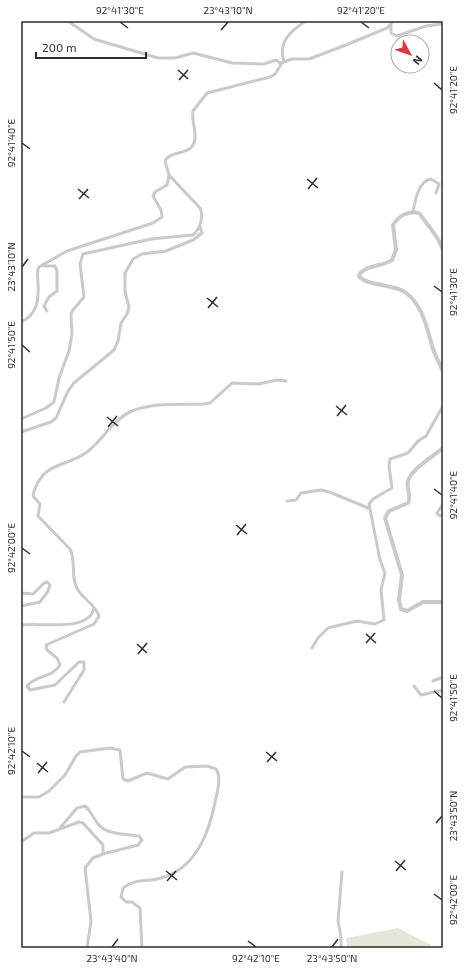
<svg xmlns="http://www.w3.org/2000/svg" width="464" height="969" font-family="'Exo 2',sans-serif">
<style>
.green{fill:#e2e9db}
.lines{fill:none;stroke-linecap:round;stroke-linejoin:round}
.minor{stroke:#cacaca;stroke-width:3}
.tertiary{stroke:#cacaca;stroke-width:4}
.ticks{fill:none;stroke:#2d2d2d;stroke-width:1.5}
.neatline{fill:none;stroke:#2d2d2d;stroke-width:1.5}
.ticks-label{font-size:10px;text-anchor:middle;fill:#2d2d2d}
</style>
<rect width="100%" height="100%" fill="#fff"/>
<!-- green -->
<path class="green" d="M398,928l39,20h-90l-1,-10z"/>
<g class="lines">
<!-- minor -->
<path class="minor" d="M391,25v8l6,3 29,-10 17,-2
M284,62c-6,-20 6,-31 22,-41
M281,63l11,-4h17l37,-14 41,-17 6,-7
M413,212c2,-11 5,-31 18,-33l8,5 -3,9
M44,266h11l2,5v20l-8,6 -5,9 3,5
M21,322c16,-7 18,-22 17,-39 0,-6 -2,-11 1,-16l28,-16 86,-28 9,-6 -1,-7 -8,-14 2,-4 12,-7 2,-10 -4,-14c5,-11 24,-5 29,-18 4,-10 -3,-21 -1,-32l14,-18 63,-16 5,-3 6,-9 -2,-3 -3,-2 -12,4 -32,-1 -39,-10 -18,5h-17l-64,-19 -26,-18
M443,383v6
M21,419l25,-11 8,-6 5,-24 10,-27 3,-17 -1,-20 2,-4 11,-13 -4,-33 3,-10 68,-15 42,-4c7,-6 11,-18 7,-27l-31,-33
M21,432l30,-10 5,-4 12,-27 6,-8 40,-33 4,-9 3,-18 6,-9 2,-7 -4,-15v-19l8,-14 9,-5 24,-3 27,-11 9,-7 -2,-6
M287,501l9,-1 5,-7 20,-3 11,3 36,15
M443,504l-6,9 3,3 3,-1
M21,593l12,1 11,-11 3,-1 3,3 -2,6 -8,11 -19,4
M21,625c19,-3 68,8 73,-17
M312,648l6,-10 10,-10 29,-7 18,3 9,-4 -3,-30 4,-17 -5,-13 -11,-56 4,-5 19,-11 -3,-22 1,-7 18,-6 10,-12 8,-5 17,-30
M21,654v2
M433,681l10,-4
M414,686l7,9 22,-5
M64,702l20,-32v-8h-5l-24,23 -25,5 -3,-4c9,-11 25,-8 33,-21l-3,-7 -10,-8 -1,-5 48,-21 5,-8c-4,-13 -19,-18 -23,-30 -5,-12 0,-25 -6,-37l-32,-33 2,-12 -7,-8c1,-8 6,-16 11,-22 13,-12 29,-11 43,-22 16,-12 26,-33 45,-41 23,-9 47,-6 72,-7l6,-1 22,-20 27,1 17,-4 10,1
M21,797h18l10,-6 16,-16 11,-19 4,-4 30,-4 10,2 3,29 5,2 19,-8 21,6 17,-12 22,-1 9,3c6,9 1,24 -1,33 -6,31 -20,67 -54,76 -16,5 -22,-1 -38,10l-2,9 5,5h6l8,6 2,40
M60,828l17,-20 8,-2c6,5 8,12 13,18 8,11 29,10 41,12l3,4 -4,5 -35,9
M21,842l13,-9h15l30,-11 4,1 20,22v9l-10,4 -8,10 6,53 -4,27
M341,948v-11l-3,-16 4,-49"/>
<!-- tertiary -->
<path class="tertiary" d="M443,250c-6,-17 -14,-22 -23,-36 -9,-5 -22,2 -27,11l3,25 -4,10c-9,7 -30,5 -33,16 7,10 34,8 46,16 18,13 22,37 28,57 3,8 7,15 10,23
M443,448c-9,8 -31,20 -35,33 -2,7 4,15 0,22l-19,8 -4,7 17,57 -3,25 2,9 6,2 16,-9h20"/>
</g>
<!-- ticks -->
<path class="ticks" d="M120,22l8,6M361,22l8,6M221,30l7,-8M178,70l10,9M179,80l9,-10M434,83l8,7M22,143l8,6M307,179l11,9M78,189l11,9M308,189l9,-11M79,199l9,-10M22,267l6,-8M434,286l8,6M207,298l11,9M208,308l9,-11M22,345l8,7M336,406l11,9M337,416l9,-11M107,417l11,9M108,427l9,-11M434,489l8,6M236,525l11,9M237,535l9,-11M22,548l8,6M366,634l10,9M366,643l9,-10M137,644l10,9M138,654l9,-11M434,691l8,7M22,751l8,6M266,752l11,9M267,762l9,-10M37,763l11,9M38,773l9,-11M436,823l6,-7M395,861l11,9M166,871l11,9M396,871l9,-11M167,881l9,-10M434,894l8,6M248,941l8,6M112,947l6,-8M332,947l6,-8"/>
<!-- border -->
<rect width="464" height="969" fill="none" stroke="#ffffff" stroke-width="44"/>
<!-- north arrow -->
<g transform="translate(410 54) rotate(130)"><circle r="19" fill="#ffffff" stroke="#ababab"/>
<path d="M0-3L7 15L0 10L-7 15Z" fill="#d53d42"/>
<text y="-6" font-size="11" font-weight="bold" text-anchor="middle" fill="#2d2d2d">N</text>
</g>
<!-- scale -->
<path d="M36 52v6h110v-6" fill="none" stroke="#2d2d2d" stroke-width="2"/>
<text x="42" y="52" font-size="12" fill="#2d2d2d" stroke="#ffffff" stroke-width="3" paint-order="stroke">200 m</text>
<rect x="22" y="22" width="420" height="925" class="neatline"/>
<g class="ticks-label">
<text x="120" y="14">92°41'30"E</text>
<text x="228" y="14">23°43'10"N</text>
<text x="361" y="14">92°41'20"E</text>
<text transform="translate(453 90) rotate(-90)" y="4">92°41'20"E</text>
<text transform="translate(11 143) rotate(-90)" y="4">92°41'40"E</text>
<text transform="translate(11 267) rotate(-90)" y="4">23°43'10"N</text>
<text transform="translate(453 292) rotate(-90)" y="4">92°41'30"E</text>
<text transform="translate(11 345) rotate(-90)" y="4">92°41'50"E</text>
<text transform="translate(453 495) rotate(-90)" y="4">92°41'40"E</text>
<text transform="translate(11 548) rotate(-90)" y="4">92°42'00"E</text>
<text transform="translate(453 698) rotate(-90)" y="4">92°41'50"E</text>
<text transform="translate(11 751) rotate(-90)" y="4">92°42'10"E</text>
<text transform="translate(453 816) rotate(-90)" y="4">23°43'50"N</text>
<text transform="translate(453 900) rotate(-90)" y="4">92°42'00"E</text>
<text x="112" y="962">23°43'40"N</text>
<text x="256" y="962">92°42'10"E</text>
<text x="332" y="962">23°43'50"N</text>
</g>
</svg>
